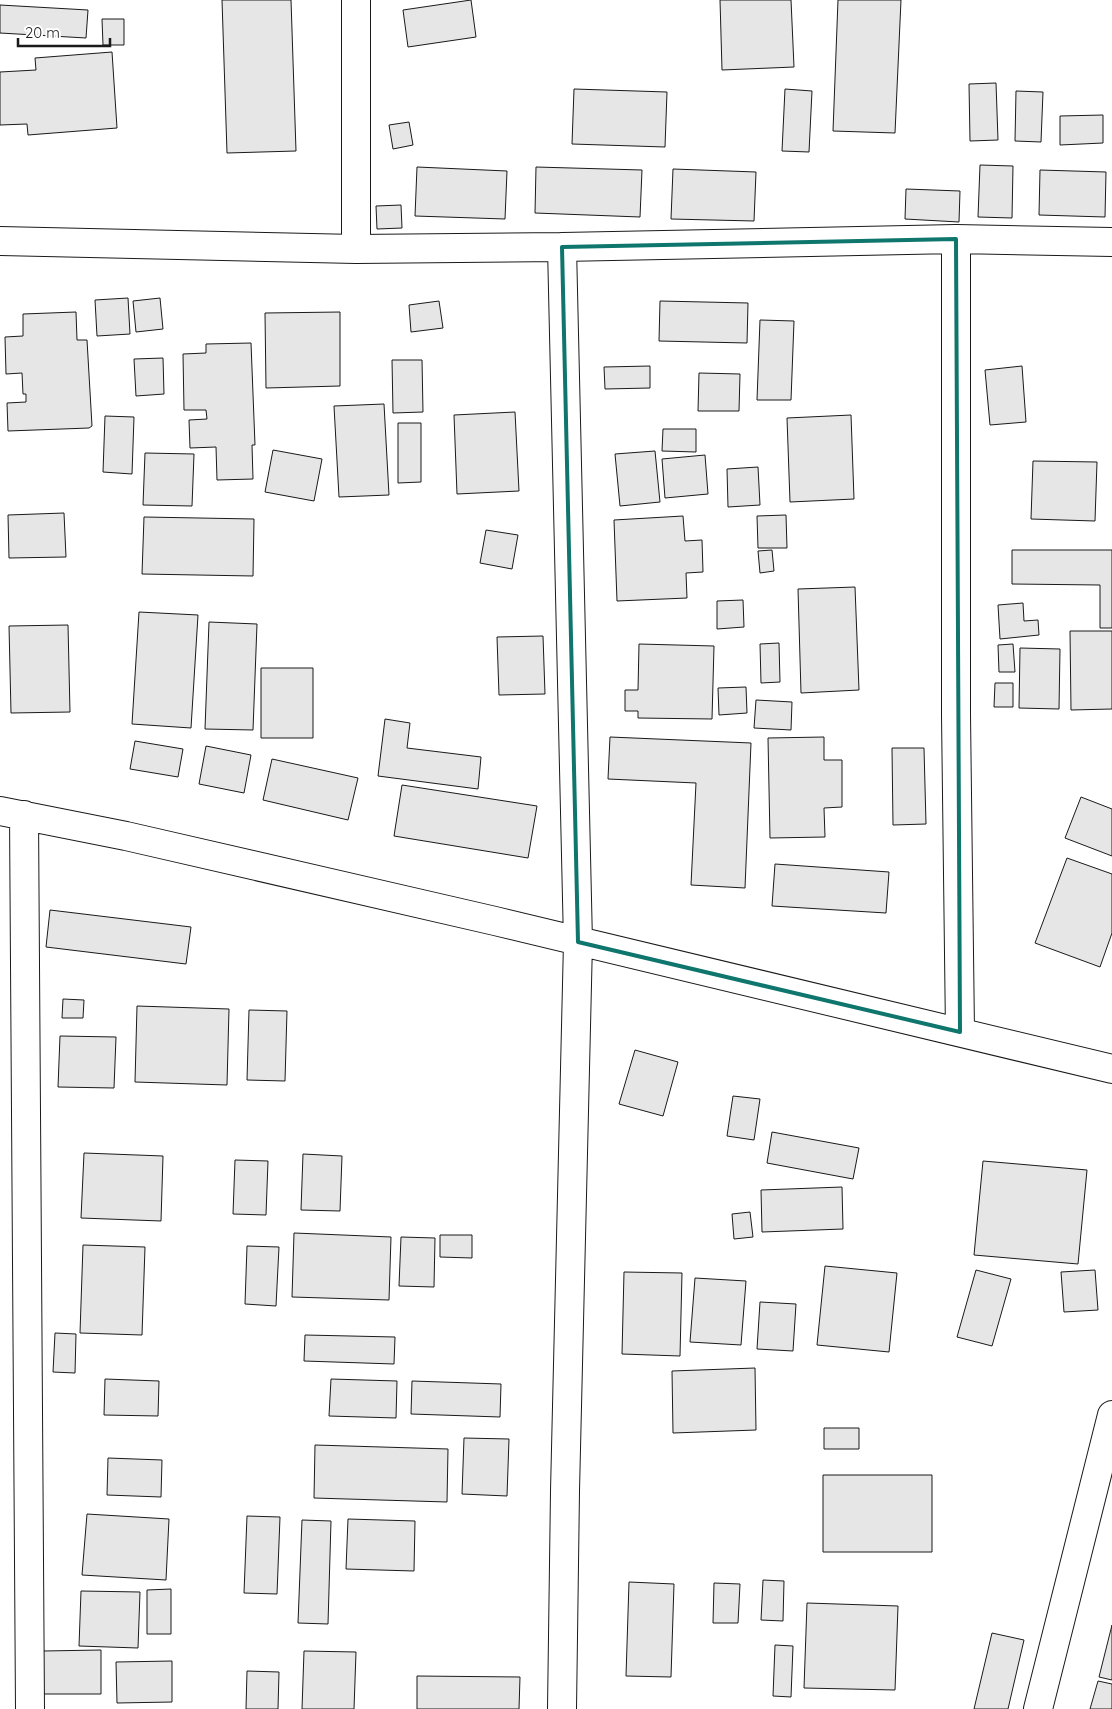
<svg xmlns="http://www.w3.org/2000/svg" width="1112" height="1709" font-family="Quicksand,sans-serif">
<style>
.building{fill:#e6e6e6;stroke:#1a1a1a}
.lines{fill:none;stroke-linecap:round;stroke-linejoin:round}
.minor-casing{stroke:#1a1a1a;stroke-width:30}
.tertiary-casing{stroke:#1a1a1a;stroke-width:30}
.minor{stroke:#fff;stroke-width:28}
.tertiary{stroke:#fff;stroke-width:28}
.marked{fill:none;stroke:#0f766e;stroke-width:4;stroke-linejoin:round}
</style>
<rect width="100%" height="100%" fill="#fff"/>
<!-- building -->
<path class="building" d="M222,0h69l5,151 -69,2z
M471,0l5,37 -68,10 -5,-37z
M720,0h71l3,67 -72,3z
M838,0h63l-6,133 -62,-2z
M0,5l88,5 -2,28 -86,-5z
M102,19h22v26h-21z
M112,52l5,76 -89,7 -1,-11 -27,1v-53l36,-2 -1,-12z
M996,83l2,57 -28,1 -1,-57z
M574,89l93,3 -2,55 -93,-3z
M785,89l27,2 -3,61 -27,-1z
M1016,91l27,1 -2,50 -26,-1z
M1103,115v28l-43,2v-29z
M409,122l4,23 -20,4 -4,-24z
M980,165l33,1 -1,52 -34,-1z
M417,167l90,4 -2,48 -90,-3z
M536,167l106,3 -2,47 -105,-4z
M673,169l83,3 -2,49 -83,-2z
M1040,170l66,2 -1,45 -66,-2z
M906,189l54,2 -1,31 -54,-3z
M401,205l1,23 -25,1 -1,-23z
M128,298l2,36 -33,2 -2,-36z
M160,298l3,31 -27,3 -3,-31z
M439,301l4,27 -32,4 -2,-27z
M660,301l88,2 -1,40 -88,-2z
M76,312l1,28h10l5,86 -3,2 -81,3 -1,-28 19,-1v-8h-3l-1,-21 -16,1 -1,-37 18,-1v-22z
M340,312v74l-74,2 -1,-75z
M760,320l34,1 -3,79h-34z
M251,343l4,102h-3l1,34 -36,1 -1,-33 -26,1 -1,-28 18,-1 -1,-9h-22l-1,-56 23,-1v-9z
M163,358l1,36 -28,2 -2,-37z
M392,360h30l1,52 -30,1z
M650,366v22l-45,1 -1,-22z
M1022,366l4,56 -36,3 -5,-55z
M699,373l41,1 -1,37h-41z
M384,404l5,91 -50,2 -5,-91z
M515,412l4,79 -62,3 -3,-79z
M851,415l3,84 -64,3 -3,-84z
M105,416l29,1 -2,57 -29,-2z
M398,423h23v59l-23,1z
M663,429h33v23l-34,-1z
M273,450l49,9 -8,42 -49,-9z
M655,451l5,51 -40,4 -5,-52z
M145,453l49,1 -2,52 -49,-1z
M705,455l3,39 -43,4 -3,-39z
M1033,461l64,1 -2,59 -64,-2z
M758,467l2,38 -32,2 -1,-38z
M64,513l2,44 -57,1 -1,-43z
M786,515l1,33h-29l-1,-32z
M683,516l2,25 17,-1 1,32 -17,1 1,25 -70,3 -3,-81z
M144,517l110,2 -1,57 -111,-2z
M486,530l32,5 -6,34 -32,-6z
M772,550l2,21 -14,2 -2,-22z
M1012,550h100v78h-12v-43l-88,-1z
M855,587l4,103 -58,3 -3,-104z
M743,600l1,27 -27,2v-28z
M1023,603l1,18 14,-1 1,15 -39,4 -2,-34z
M139,612l59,3 -7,113 -59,-4z
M209,622l48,2 -4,106 -48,-1z
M68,625l2,87 -59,1 -2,-87z
M1070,631h42v78l-41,1z
M543,636l2,58 -46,1 -2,-58z
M779,643l1,39 -19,1 -1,-39z
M639,644l75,2 -2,73 -74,-1v-7h-13v-21h13z
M1013,644l2,28h-16l-1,-27z
M1020,648l40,1 -1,60 -40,-1z
M261,668h52v70h-52z
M995,683h18v24h-19z
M746,687l1,26 -28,2 -1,-27z
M756,700l36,2 -1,28 -37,-2z
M385,719l25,4 -3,25 74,9 -3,32 -100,-13z
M610,737l141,6 -6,145 -54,-3 5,-102 -88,-4z
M824,737v23h18v47l-18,1 1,29 -55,1 -2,-100z
M135,741l48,8 -5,28 -48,-8z
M206,746l45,9 -7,38 -45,-9z
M892,748h32l2,76 -33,1z
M272,759l86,19 -10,42 -85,-20z
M402,785l135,21 -9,52 -134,-22z
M1081,797l31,12v47l-47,-18z
M1067,858l45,16v59l-12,34 -65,-24z
M775,864l114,8 -3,41 -114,-7z
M50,910l141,17 -5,37 -140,-17z
M63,999l21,1 -1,18h-21z
M137,1006l92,3 -2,76 -92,-3z
M249,1010l38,1 -2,70 -38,-1z
M60,1036l56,1 -2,51 -56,-1z
M635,1050l43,12 -15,54 -44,-12z
M733,1096l27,3 -6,41 -27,-4z
M772,1132l87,16 -6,31 -86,-16z
M84,1153l79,3 -2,65 -80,-3z
M303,1154l39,2 -2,55 -39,-1z
M235,1160l33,1 -2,54 -33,-1z
M983,1161l104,9 -9,94 -104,-9z
M842,1187l1,42 -81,3 -1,-42z
M750,1212l3,25 -19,2 -2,-25z
M294,1233l97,4 -2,63 -97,-3z
M440,1235h32v23l-32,-1z
M401,1237l34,1 -1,49 -35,-1z
M83,1245l62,2 -3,88 -62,-2z
M247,1246l32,1 -3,59 -31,-2z
M825,1266l72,7 -8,79 -72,-7z
M976,1270l35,9 -19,67 -35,-9z
M1095,1270l3,40 -34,2 -3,-40z
M624,1272l58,1 -2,83 -58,-2z
M695,1278l51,3 -5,64 -51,-3z
M760,1302l36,2 -3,47 -36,-2z
M55,1333l21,1 -1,39 -22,-1z
M305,1335l90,2 -1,27 -90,-3z
M755,1368l1,62 -83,3 -1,-62z
M105,1379l54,2 -1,35 -54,-1z
M331,1379l66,2 -1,37 -67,-2z
M412,1381l89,3 -1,33 -89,-3z
M824,1428h35v21h-35z
M464,1438l45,1 -2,57 -45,-2z
M315,1445l133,4 -1,53 -133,-4z
M108,1458l54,2 -1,37 -54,-2z
M823,1475h109v77h-109z
M87,1514l82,5 -3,61 -84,-5z
M247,1516l33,1 -3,77 -33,-1z
M348,1519l67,2 -1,50 -68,-2z
M302,1520l29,1 -3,103 -30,-1z
M763,1580l21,1 -1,40 -22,-1z
M629,1582l45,2 -3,93 -45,-1z
M714,1583l26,1 -2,39h-25z
M171,1589v45h-24v-44z
M81,1591l59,1 -2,56 -59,-2z
M807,1603l91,3 -3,84 -91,-2z
M1112,1625v55l-13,-3z
M992,1633l32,7 -16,69h-34z
M775,1645l18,1 -2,51 -18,-1z
M101,1650v44h-58v-43z
M304,1651l52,1 -2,57h-52z
M172,1661v41l-55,1 -1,-41z
M247,1671l32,1 -1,37h-32z
M417,1676l103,1 -1,32h-102z
M1098,1681l14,3v25h-22z"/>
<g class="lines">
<!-- minor casing -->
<g class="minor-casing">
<path id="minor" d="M356,0v249
M956,239v476l4,317
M0,241l356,8 206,-2 394,-8 156,3
M0,811l126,25 369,85 617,148
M24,815l6,894
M562,1709l3,-218 13,-549 -16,-695"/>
</g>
<!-- tertiary casing -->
<g class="tertiary-casing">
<path id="tertiary" d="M1038,1709l74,-294"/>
</g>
<!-- minor -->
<use href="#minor" class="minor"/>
<!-- tertiary -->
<use href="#tertiary" class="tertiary"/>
</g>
<!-- marked area -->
<path class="marked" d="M956,239l4,793 -382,-90 -16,-695z"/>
<!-- scale -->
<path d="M18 38v8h92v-8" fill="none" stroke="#1a1a1a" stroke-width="2.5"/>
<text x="25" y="38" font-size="15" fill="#1a1a1a" stroke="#ffffff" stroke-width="4" paint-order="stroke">20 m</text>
</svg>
